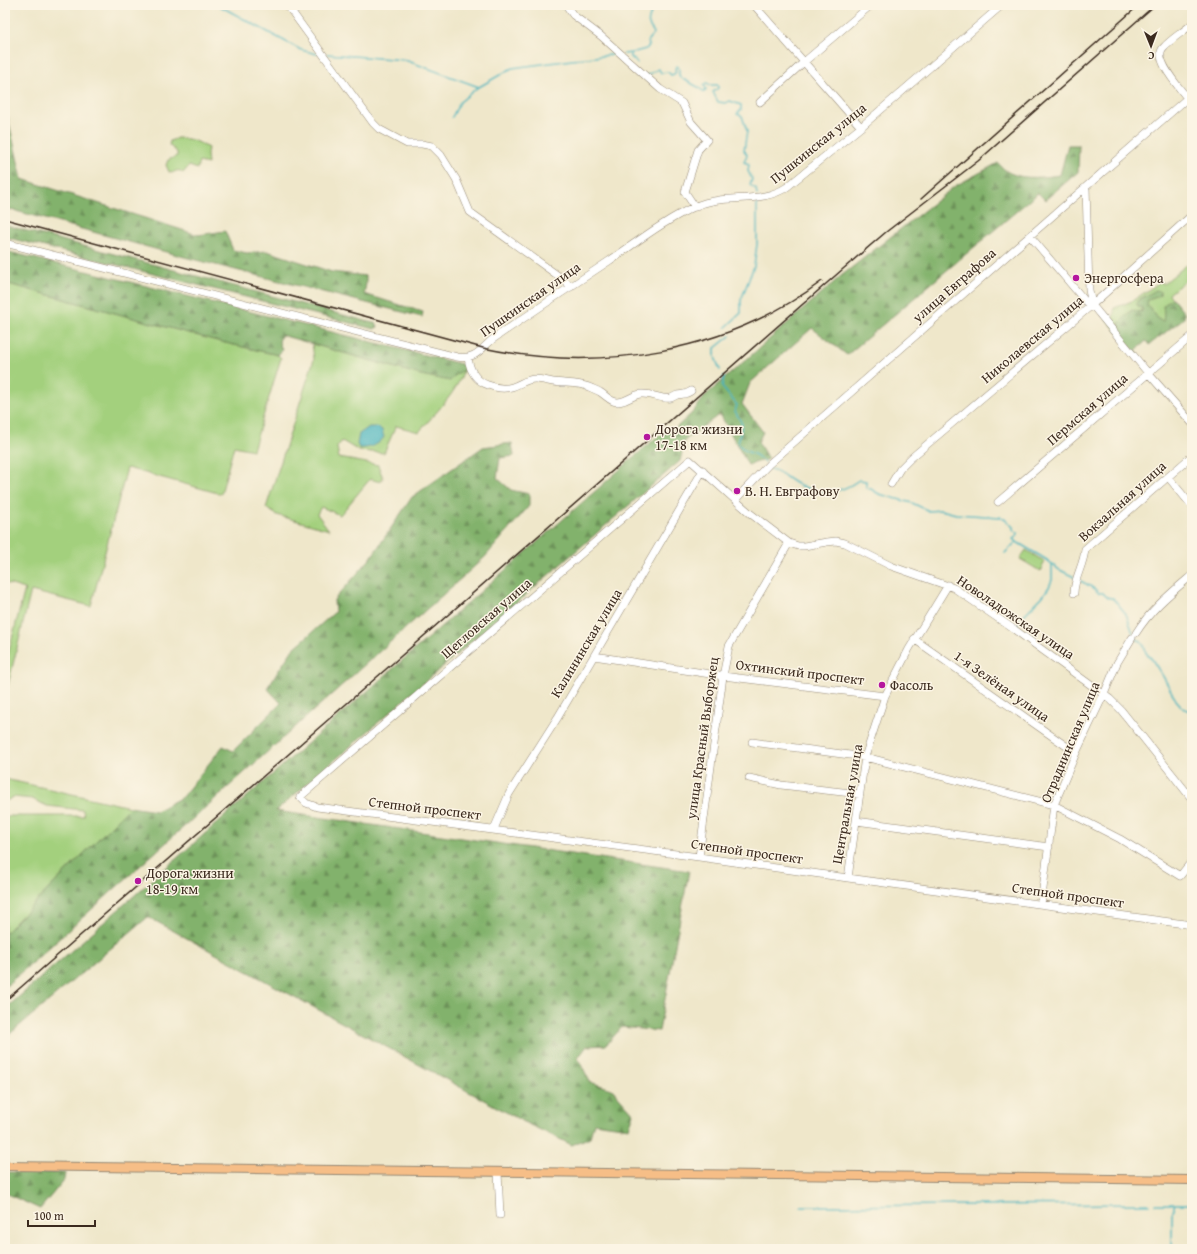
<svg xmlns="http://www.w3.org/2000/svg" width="1197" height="1254" font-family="'Gentium Book Plus',serif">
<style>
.green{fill:#a3d07d;stroke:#6f7d4e}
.forest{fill:url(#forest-firs);stroke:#5e6e45}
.water{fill:#44b3be;stroke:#406e6e}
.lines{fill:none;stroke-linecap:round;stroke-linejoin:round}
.stream{stroke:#44b3be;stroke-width:1.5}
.minor-casing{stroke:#958874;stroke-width:8}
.major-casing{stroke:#958874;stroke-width:10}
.minor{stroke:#fff;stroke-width:7}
.major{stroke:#f6be87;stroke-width:8}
.rail{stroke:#3b2a1e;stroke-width:1.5}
.poi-dot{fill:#b5179e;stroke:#fcf5e5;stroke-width:1.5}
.labels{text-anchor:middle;stroke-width:3;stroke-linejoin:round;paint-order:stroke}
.street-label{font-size:14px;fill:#3b2a1e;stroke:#fcf5e5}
.poi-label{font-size:14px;fill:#3b2a1e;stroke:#fcf5e5;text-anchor:start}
</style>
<defs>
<pattern id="forest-firs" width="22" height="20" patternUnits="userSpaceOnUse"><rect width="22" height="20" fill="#82b26c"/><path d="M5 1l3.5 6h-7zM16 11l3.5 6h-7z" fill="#6c9158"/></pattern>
</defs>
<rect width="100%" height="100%" fill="#fcf5e5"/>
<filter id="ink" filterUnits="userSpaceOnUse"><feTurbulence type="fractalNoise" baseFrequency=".025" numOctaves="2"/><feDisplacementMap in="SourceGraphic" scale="8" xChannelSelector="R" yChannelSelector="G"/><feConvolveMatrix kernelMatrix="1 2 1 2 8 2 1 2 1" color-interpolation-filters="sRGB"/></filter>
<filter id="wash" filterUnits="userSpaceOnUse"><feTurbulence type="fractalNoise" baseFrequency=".012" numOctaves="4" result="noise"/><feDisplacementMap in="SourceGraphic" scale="16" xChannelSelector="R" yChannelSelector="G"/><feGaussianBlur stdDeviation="0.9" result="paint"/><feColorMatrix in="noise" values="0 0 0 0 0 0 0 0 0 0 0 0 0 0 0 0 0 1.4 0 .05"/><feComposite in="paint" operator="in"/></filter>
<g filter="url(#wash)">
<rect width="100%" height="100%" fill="#efe7ca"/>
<!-- green -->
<path class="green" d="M177,138c12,0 21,3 31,10l-1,6 1,10 -9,-2 -2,7 -8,-3 -6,7c-4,-4 -7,-2 -11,0l-3,-1 -3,-7 2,-5 9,-4v-4l-8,-7 1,-4z
M1189,263l3,4v8l-23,19 3,4 -9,8 2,7 -2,8 -4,-1 -12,-16 1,-4 9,-3 -12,-1 -7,4v6l4,2v4l-6,-1h-6l-11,13 -2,8 -15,-18 2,-1h4l5,4 1,-1v-8l18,-7 25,-17 3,-4 3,4z
M5,283l216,59 57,13 3,3 -28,92 -19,-4 -13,48 -94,-26 -36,138 -60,-15 -26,106v-32l20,-76 -20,-6v-152l2,-4 -2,-4z
M312,344l109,31 29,5 8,-7 6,-3c-8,24 -29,43 -45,62l-23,-6 -12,27 -25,-2 -17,-10 -5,6 2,11 39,7 5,13 -3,4 -10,-3 -30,36 -19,-8 -4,7 12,16 -52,-15 -11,-7 48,-149z
M1026,550l19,12 -5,9 -20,-12z
M5,779l125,28 -125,126v-117h79l-1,-6 -36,-4 -15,-7 -19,-2 -8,5z"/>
<!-- forest -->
<path class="forest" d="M5,105l17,74 176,56 27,-4 8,19 14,3 20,-2 65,21 34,4v8l-2,10 59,18 -1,5 -234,-59 -183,-50z
M1068,145h11l-1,27 -33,28 -7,-7 -191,162 -35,-27 -62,55 -8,21 21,28 -5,10 10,17 -20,6 -28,-51 -35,26 -5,21 -404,350 413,60 -30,160 -37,-4 -16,18 -19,1 -9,12 12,24 22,7 22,25 -5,14 -35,-5 -4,14 -18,8 -46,-22 -378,-206 -143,121v-29l653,-573 17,-7 17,-16 14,-18 135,-119 114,-90 43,-23c3,3 7,8 12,10 15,7 34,4 50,2z
M5,225l372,99 1,3 -4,2 -369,-92z
M5,251l460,114 -1,5 -6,3 -8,8 -29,-6 -140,-40 -2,7 3,8 -4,5 -57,-13 -216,-59z
M1156,290l4,1v4l-3,2 -9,3 -1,4 12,16 4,1c1,-5 1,-10 0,-15l9,-8 13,16 -1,4 -35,27 -3,-4 -10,9 3,4 -1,1 -21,-23 3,-10 12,-12 10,2v-4l-5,-3v-4z
M512,443l2,13 -14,2 -3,20 14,12 18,4v12l-44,51 -480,430v-54l125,-126 26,4 26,-14 41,-51 10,5 48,-48 -14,-15 26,-39 42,-37 -1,-12 36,-41 42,-62 71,-50z
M5,1172l60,1 -1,7 -24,29 -35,-16z"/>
<!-- water -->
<path class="water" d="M369,427h8l5,3 2,7c-5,8 -15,12 -25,11l-2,-4 2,-10z"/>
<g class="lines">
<!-- stream -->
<path class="stream" d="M218,5l83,45 16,4
M327,54l78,6 74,27 33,-19 105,-14
M624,54l7,-1
M637,63l-7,-7 1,-3 15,-4 3,-3 -1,-6 6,-7c-1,-3 -4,-5 -5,-8 -3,-7 5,-13 4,-20
M647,75c5,-1 8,-5 12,-6l2,4 7,-1 3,3 3,-1 2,-2 -1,-3 2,-3 2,2v7l2,3 17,9 6,5 2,-3 -2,-4 3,-2 3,2h8v3l-5,4 5,10 7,1 5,-2 11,4v5l-4,4 5,2 5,15 -3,19 3,5 -3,7 5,2 -1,7 4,8 -2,6 6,4 1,6
M452,117l8,-15 18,-15
M726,327l15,-14v-13l13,-34 3,-22v-44
M720,370l-5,-13v-9l15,-12
M724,376l-2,11 15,18 -2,6 7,13 -4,20 8,7 10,4 8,7
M770,469c10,2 16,9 25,14 23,12 42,13 64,-3l7,1v7l5,1 8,5 33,9 17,8 12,-1 15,4 44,3 5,2 8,8v3l5,3 -1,3 -4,3 2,2 32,19 11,9 16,8
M1005,553l11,-11
M1080,581c6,2 15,8 19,12h4c3,4 5,5 10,5l13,16 7,19
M1017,625l4,-7 21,-21 7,-10 3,-7v-16
M1135,636l1,3 5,2 3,5 2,7 5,5 13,20 12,22 7,8 9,4
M1156,1204h33
M801,1206l349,-2
M1172,1249v-37l2,-2v-6"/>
</g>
</g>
<g filter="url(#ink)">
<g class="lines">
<!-- minor casing -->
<g class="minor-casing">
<path id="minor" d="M287,5l86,118 6,6 28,15h15l10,2 9,9 15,24 14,33 94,68 7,7
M566,5l7,10 28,21 59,53 22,14 9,19 16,18 -9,10 -13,42 10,15
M754,5l107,122
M1187,98c-7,-10 -34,-39 -24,-50 8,-9 20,-16 29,-24
M760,102l44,-40 67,-57
M1086,187l3,103 3,15
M1030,236l56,66 6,3 56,68 44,50
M5,243l452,114c18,3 23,-7 36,-18 38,-26 77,-52 116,-78 28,-19 56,-41 87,-55 30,-13 64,-1 91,-19l74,-60 141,-122
M468,358c2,13 8,23 20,27 8,3 17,4 24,2 9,-3 14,-8 23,-8 6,0 12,2 18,3 12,2 25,0 36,5 4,2 8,3 11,5 5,3 8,7 13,9 10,4 18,-6 28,-7 11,-1 21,6 30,4 2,-1 4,-2 6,-3 6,-1 9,0 14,-4
M1168,477l24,29
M891,484l9,-15 11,-11 181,-153 100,-90
M735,500l34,-36 423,-370
M998,502l194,-166
M1074,593c0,-15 10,-28 11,-44l107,-93
M1136,633c15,-24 35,-40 56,-58
M914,639l162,114
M594,656l129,20 162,20
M752,742l113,15 189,48 66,34 60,37 12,-15
M749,778l32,7 79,9
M1192,799l-71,-89 -11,-11 -95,-69 -61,-42 -63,-22 -46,-23 -9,-2 -9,1 -23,4h-6l-9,-3 -38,-29 -61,-54 -390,337 6,6 11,4 382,50 149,21 344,47
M856,821l193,26
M494,829l15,-35 49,-77 145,-247
M699,857l24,-181 6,-30 60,-103
M848,878l17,-121 20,-61 24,-47 39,-64
M1041,904l13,-99 22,-52 29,-61 12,-29 15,-25
M498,1172l2,43"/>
</g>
<!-- major casing -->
<g class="major-casing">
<path id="major" d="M5,1166l1187,14"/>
</g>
<!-- minor -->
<use href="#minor" class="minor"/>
<!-- major -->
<use href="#major" class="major"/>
<!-- rail -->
<path class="rail" d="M921,199l218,-194
M5,219l478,129c117,25 243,5 339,-67
M5,1001l324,-282 514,-450 43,-37 92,-71 177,-156"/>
</g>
</g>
<!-- markers -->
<g class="poi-dot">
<circle cx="1076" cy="278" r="4"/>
<circle cx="647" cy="437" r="4"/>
<circle cx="737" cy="491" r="4"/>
<circle cx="882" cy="685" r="4"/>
<circle cx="138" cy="881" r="4"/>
</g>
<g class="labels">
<!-- street labels -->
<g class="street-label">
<text transform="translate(818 143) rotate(-39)" y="5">Пушкинская улица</text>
<text transform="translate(954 285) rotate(-41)" y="5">улица Евграфова</text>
<text transform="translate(530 299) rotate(-35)" y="5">Пушкинская улица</text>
<text transform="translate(1032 339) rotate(-40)" y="5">Николаевская улица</text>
<text transform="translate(1087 409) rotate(-41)" y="5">Пермская улица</text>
<text transform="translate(1122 501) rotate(-42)" y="5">Вокзальная улица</text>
<text transform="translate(1016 617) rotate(34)" y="5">Новоладожская улица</text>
<text transform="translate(486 618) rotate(-41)" y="5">Щегловская улица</text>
<text transform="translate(586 643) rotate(-59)" y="5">Калининская улица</text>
<text transform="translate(800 672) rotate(7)" y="5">Охтинский проспект</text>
<text transform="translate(1002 686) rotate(35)" y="5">1-я Зелёная улица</text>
<text transform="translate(702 738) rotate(-82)" y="5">улица Красный Выборжец</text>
<text transform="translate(1070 742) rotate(-67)" y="5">Отраднинская улица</text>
<text transform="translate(847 804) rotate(-80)" y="5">Центральная улица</text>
<text transform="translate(425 808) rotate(7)" y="5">Степной проспект</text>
<text transform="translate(747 851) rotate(8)" y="5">Степной проспект</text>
<text transform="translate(1068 895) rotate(8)" y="5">Степной проспект</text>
</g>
<!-- poi labels -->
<g class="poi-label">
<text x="1084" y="283">Энергосфера</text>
<text x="655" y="434">Дорога жизни<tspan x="655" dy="16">17-18 км</tspan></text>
<text x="745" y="496">В. Н. Евграфову</text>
<text x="890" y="690">Фасоль</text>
<text x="146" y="878">Дорога жизни<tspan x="146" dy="16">18-19 км</tspan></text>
</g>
</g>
<!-- margin -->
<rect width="1197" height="1254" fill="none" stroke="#fcf5e5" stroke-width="20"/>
<!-- north arrow -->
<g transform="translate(1151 46) rotate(179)" stroke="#fcf5e5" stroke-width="3" paint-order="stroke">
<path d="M0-3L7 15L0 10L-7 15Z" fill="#3b2a1e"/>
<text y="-6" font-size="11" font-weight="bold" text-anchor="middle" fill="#3b2a1e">С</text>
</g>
<!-- scale -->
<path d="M28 1220v6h67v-6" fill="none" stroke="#3b2a1e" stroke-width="2"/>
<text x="34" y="1220" font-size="12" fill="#3b2a1e" stroke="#fcf5e5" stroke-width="3" paint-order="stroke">100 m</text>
</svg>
